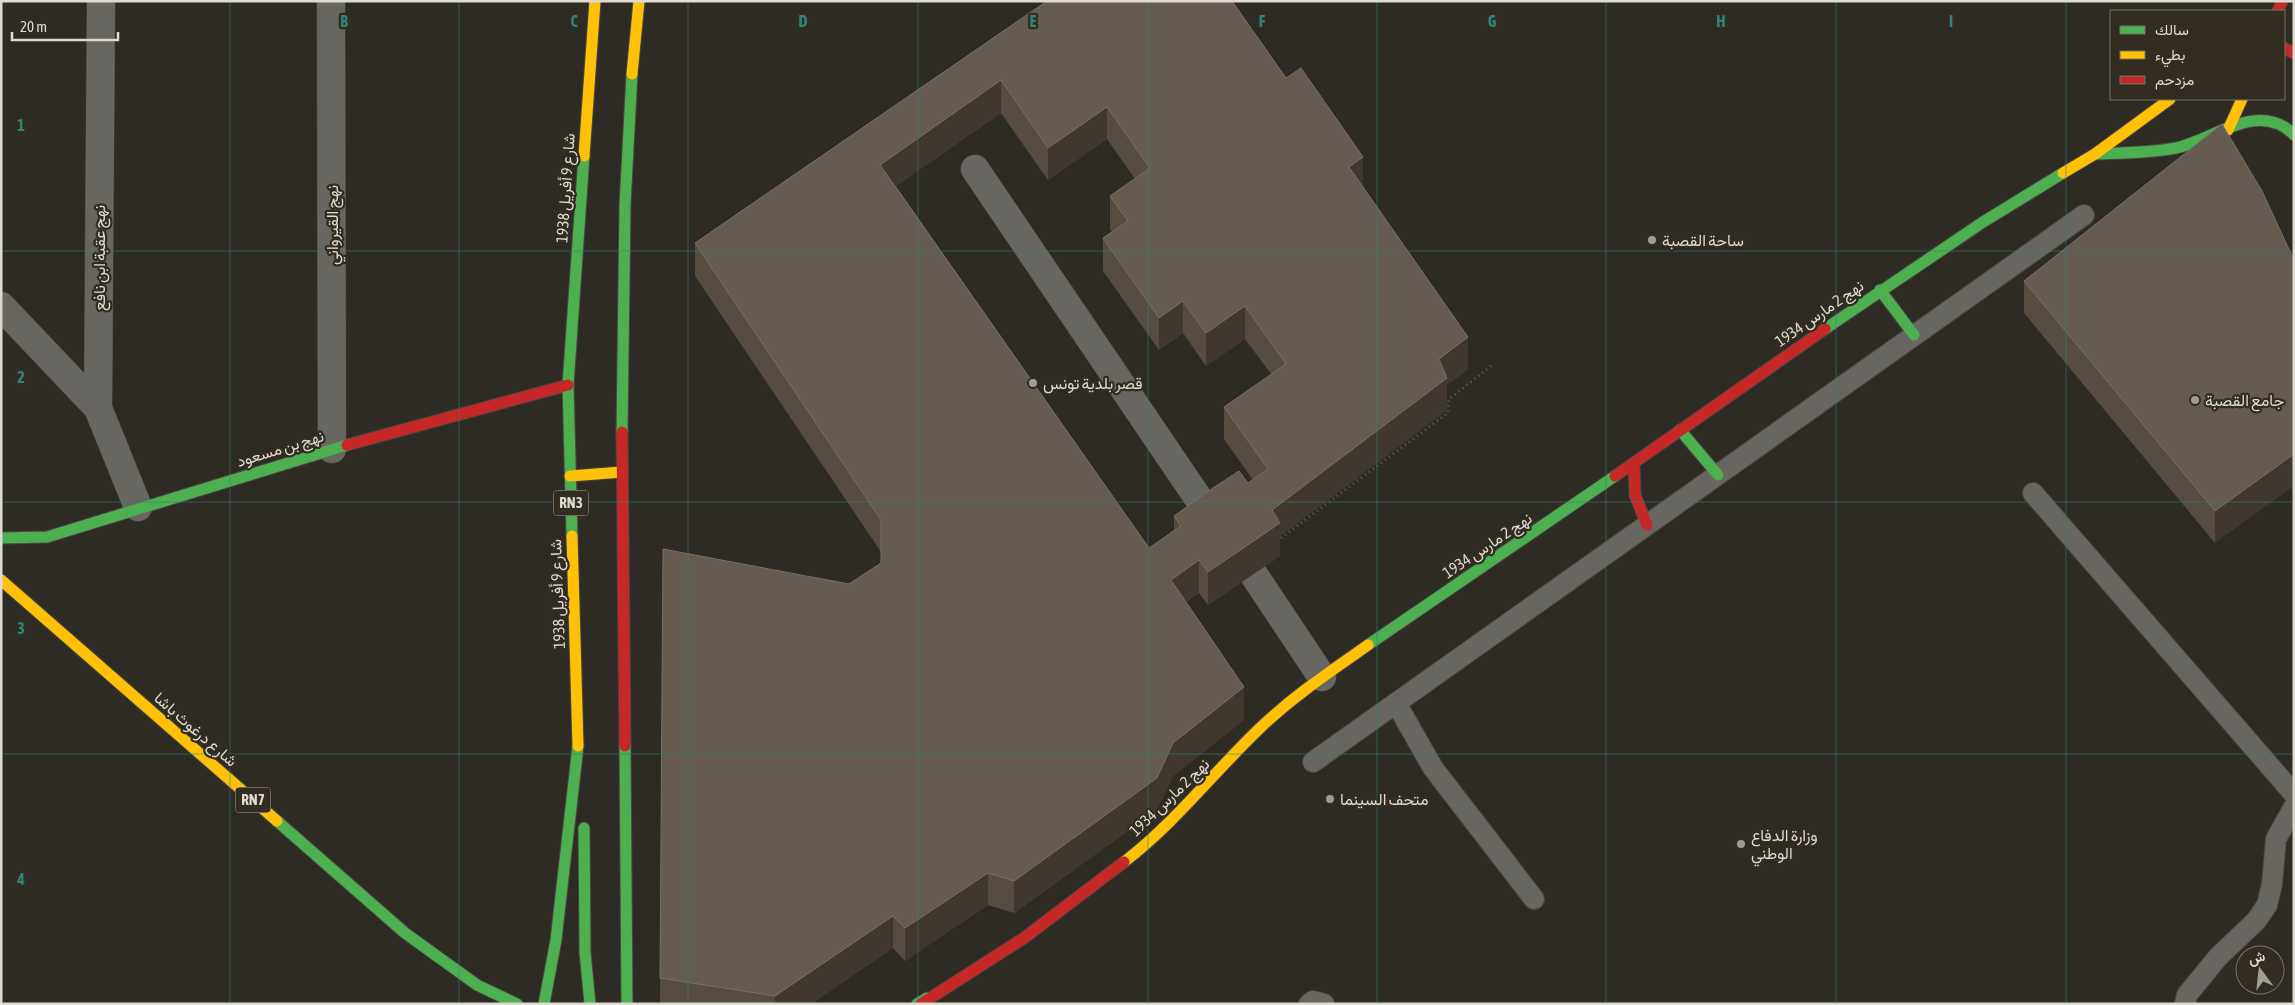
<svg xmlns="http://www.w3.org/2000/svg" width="2295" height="1005" font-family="'Asap Condensed',Vazirmatn,sans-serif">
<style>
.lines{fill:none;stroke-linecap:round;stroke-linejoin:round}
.lane-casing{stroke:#4a4741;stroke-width:22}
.street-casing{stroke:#4a4741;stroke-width:29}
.fast-casing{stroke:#4a4741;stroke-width:13}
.slow-casing{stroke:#4a4741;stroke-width:13}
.jam-casing{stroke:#4a4741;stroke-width:13}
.path{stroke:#64615d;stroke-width:3;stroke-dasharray:1 4;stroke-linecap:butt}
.lane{stroke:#686660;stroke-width:20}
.street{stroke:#686660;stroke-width:28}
.fast{stroke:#4caf50;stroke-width:11}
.slow{stroke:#ffc107;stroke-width:11}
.jam{stroke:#c62828;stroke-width:11}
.wall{fill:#564c41;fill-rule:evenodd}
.shaded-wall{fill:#40382f}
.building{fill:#655b51;stroke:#786f65;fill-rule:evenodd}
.grid{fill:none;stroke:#2e857d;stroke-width:1;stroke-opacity:0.55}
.poi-dot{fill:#a09d95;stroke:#322d20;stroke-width:2}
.labels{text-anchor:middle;stroke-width:4.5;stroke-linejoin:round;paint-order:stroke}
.shield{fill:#322d20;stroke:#aaa69d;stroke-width:1}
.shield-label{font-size:15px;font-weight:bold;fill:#dddad2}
.street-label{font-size:16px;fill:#dddad2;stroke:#322d20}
.poi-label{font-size:16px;fill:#dddad2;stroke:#322d20;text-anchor:start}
.grid-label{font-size:16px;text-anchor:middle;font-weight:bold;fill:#2e857d;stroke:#322d20;stroke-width:4.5;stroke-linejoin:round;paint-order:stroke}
</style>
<rect width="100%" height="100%" fill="#2e2b24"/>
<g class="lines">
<!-- lane casing -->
<g class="lane-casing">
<path id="lane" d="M2033,493l261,301
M1396,703l37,65 101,131
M1313,762l771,-547
M1309,1004l4,-3 11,3
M2185,1004l2,-9 31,-38 38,-36 11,-16 5,-21 4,-45 18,-32"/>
</g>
<!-- street casing -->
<g class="street-casing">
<path id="street" d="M101,1l-3,407 40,99
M331,1l1,448
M975,169l238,351
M1,306l97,102
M1254,575l68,102"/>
</g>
<!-- fast casing -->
<g class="fast-casing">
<path id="fast" d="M2095,154c27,-1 54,-1 81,-6 37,-8 84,-49 118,-13
M1880,290l34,45
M1825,329l158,-107 80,-49
M1680,430l38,45
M622,432l3,-227 7,-131
M572,536l-4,-151 16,-229
M1,538l46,-1 300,-92
M1368,645l247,-169
M625,746l2,258
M277,821l128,112 72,52 40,19
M584,828l1,124 5,52
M544,1004l12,-64 22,-194
M917,1004l10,-6"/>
</g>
<!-- slow casing -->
<g class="slow-casing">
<path id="slow" d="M632,74l7,-73
M2228,130l14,-31
M584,156l11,-155
M2063,173l32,-19 75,-55
M570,476l52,-4
M572,536l6,210
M1,580l276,241
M1124,862c51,-39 90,-90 135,-133 33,-32 72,-58 109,-84"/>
</g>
<!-- jam casing -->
<g class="jam-casing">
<path id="jam" d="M2278,11l4,-10
M2284,48l10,5
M622,432l3,314
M347,445l221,-60
M1634,463l1,32 12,30
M1615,476l210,-147
M921,1004l103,-66 100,-76"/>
</g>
<!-- path -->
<path class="path" d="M1277,541l171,-128 1,-14 42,-33"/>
<!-- lane -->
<use href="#lane" class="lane"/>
<!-- street -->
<use href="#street" class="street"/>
<!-- fast -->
<use href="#fast" class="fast"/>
<!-- slow -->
<use href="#slow" class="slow"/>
<!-- jam -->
<use href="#jam" class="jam"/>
</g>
<!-- wall -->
<path class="wall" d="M1047,1l316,187 105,181 -21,16v25l-167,126v20l-72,49 -9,-12 -13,9 58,118 -71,56 -16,34 -143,103 -26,-8 -83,56 -12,-13 -82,56h-151l3,-455 186,35 32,-21v-11l-186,-276v-33zM1001,113l47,67 59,-41 28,40 -25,17v33l2,3 -9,6v33l56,79 24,-17 23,33 39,-27 26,35 -47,33v32l29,41 -5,3 -74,33v14l-25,18 -253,-362z
M2262,191l-47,352 -191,-230v-32z"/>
<!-- shaded-wall -->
<path class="shaded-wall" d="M1001,80v33l-121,84v-32z
M1107,107v32l-59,41v-32z
M1363,157v32l-14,-22z
M1183,301v32l-24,17v-32z
M1245,306v33l-39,27v-33z
M1468,337v32l-21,16v25l-167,126v20l-72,49v-33l64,-62 167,-151z
M2294,454v32l-79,57v-32z
M1199,560v33l-28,19v-32z
M1244,687v33l-71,56 -16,34 -143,103v-32l159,-138z
M988,873v32l-83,56v-33z
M893,916v32l-82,56h-36v-8z"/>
<!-- building -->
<path class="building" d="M1047,1h185l54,77 15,-10 62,89 -14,10 119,170 -29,22 8,19 -175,132 8,13 -72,49 -9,-12 -28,20 73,107 -71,56 -16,35 -143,103 -26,-8 -83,55 -12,-12 -118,80 -115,-18 3,-429 186,35 32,-21v-43l-186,-277zM1001,80l47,68 59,-41 43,61 -40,28 18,25 -25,17 56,80 24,-17 23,32 39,-27 41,58 -62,43 44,62 -20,14 -9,-12 -26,17 -39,28 7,10 -32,22 -269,-383z
M2222,124l40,67 32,69v194l-79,57 -191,-230z"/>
<!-- grid -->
<path class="grid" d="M230,1v1003M459,1v1003M688,1v1003M918,1v1003M1148,1v1003M1377,1v1003M1606,1v1003M1836,1v1003M2066,1v1003M1,251h2293M1,502h2293M1,754h2293"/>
<!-- markers -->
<g class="poi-dot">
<circle cx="1652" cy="240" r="5"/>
<circle cx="1033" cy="383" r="5"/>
<circle cx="2195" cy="400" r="5"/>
<circle cx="1330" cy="799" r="5"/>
<circle cx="1741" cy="844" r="5"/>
</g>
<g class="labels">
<!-- shield labels -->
<g class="shield">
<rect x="553.5" y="490.5" width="35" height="25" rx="4"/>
<rect x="235.5" y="787.5" width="35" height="25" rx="4"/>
</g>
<g class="shield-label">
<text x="571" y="508">RN3</text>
<text x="253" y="805">RN7</text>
</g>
<!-- street labels -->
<g class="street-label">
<text transform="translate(565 188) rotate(-86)" y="6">شارع 9 أفريل 1938</text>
<text transform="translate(332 225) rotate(-90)" y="6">نهج القيرواني</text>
<text transform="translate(99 258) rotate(-90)" y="6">نهج عقبة ابن نافع</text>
<text transform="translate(1819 313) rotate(-35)" y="6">نهج 2 مارس 1934</text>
<text transform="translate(280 448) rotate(-17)" y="6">نهج بن مسعود</text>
<text transform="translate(1487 545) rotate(-34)" y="6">نهج 2 مارس 1934</text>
<text transform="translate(557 594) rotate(-92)" y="6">شارع 9 أفريل 1938</text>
<text transform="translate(196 729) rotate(41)" y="6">شارع درغوث باشا</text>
<text transform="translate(1169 797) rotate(-44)" y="6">نهج 2 مارس 1934</text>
</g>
<!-- poi labels -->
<g class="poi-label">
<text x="1662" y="246">ساحة القصبة</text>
<text x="1043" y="389">قصر بلدية تونس</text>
<text x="2205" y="406">جامع القصبة</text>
<text x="1340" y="805">متحف السينما</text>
<text x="1751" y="841">وزارة الدفاع<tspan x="1751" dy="18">الوطني</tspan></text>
</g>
</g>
<g class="grid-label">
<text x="344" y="27">B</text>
<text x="574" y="27">C</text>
<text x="803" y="27">D</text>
<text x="1033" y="27">E</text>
<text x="1262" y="27">F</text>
<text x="1492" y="27">G</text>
<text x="1721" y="27">H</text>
<text x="1951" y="27">I</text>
<text x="21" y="131">1</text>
<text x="21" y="383">2</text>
<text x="21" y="634">3</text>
<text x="21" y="885">4</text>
</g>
<!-- border -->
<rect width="2295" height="1005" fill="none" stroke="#dddad2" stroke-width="5"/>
<!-- legend -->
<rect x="2110" y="10" width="175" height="90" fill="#322d20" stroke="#767267"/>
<rect x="2120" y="26" width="25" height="8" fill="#4caf50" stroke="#767267"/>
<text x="2155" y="35" font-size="15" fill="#dddad2">سالك</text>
<rect x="2120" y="51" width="25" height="8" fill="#ffc107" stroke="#767267"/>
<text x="2155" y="60" font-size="15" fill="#dddad2">بطيء</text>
<rect x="2120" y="76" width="25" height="8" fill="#c62828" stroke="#767267"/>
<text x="2155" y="85" font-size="15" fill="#dddad2">مزدحم</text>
<!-- north arrow -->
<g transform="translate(2260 970) rotate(345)"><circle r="24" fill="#322d20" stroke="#767267"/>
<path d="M0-4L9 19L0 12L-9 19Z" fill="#a09d95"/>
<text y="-8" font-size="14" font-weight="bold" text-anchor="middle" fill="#dddad2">ش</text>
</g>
<!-- scale -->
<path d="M12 32v8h106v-8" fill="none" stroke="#dddad2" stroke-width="2.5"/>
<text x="20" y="32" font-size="15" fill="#dddad2" stroke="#322d20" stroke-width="4" paint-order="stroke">20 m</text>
</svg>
